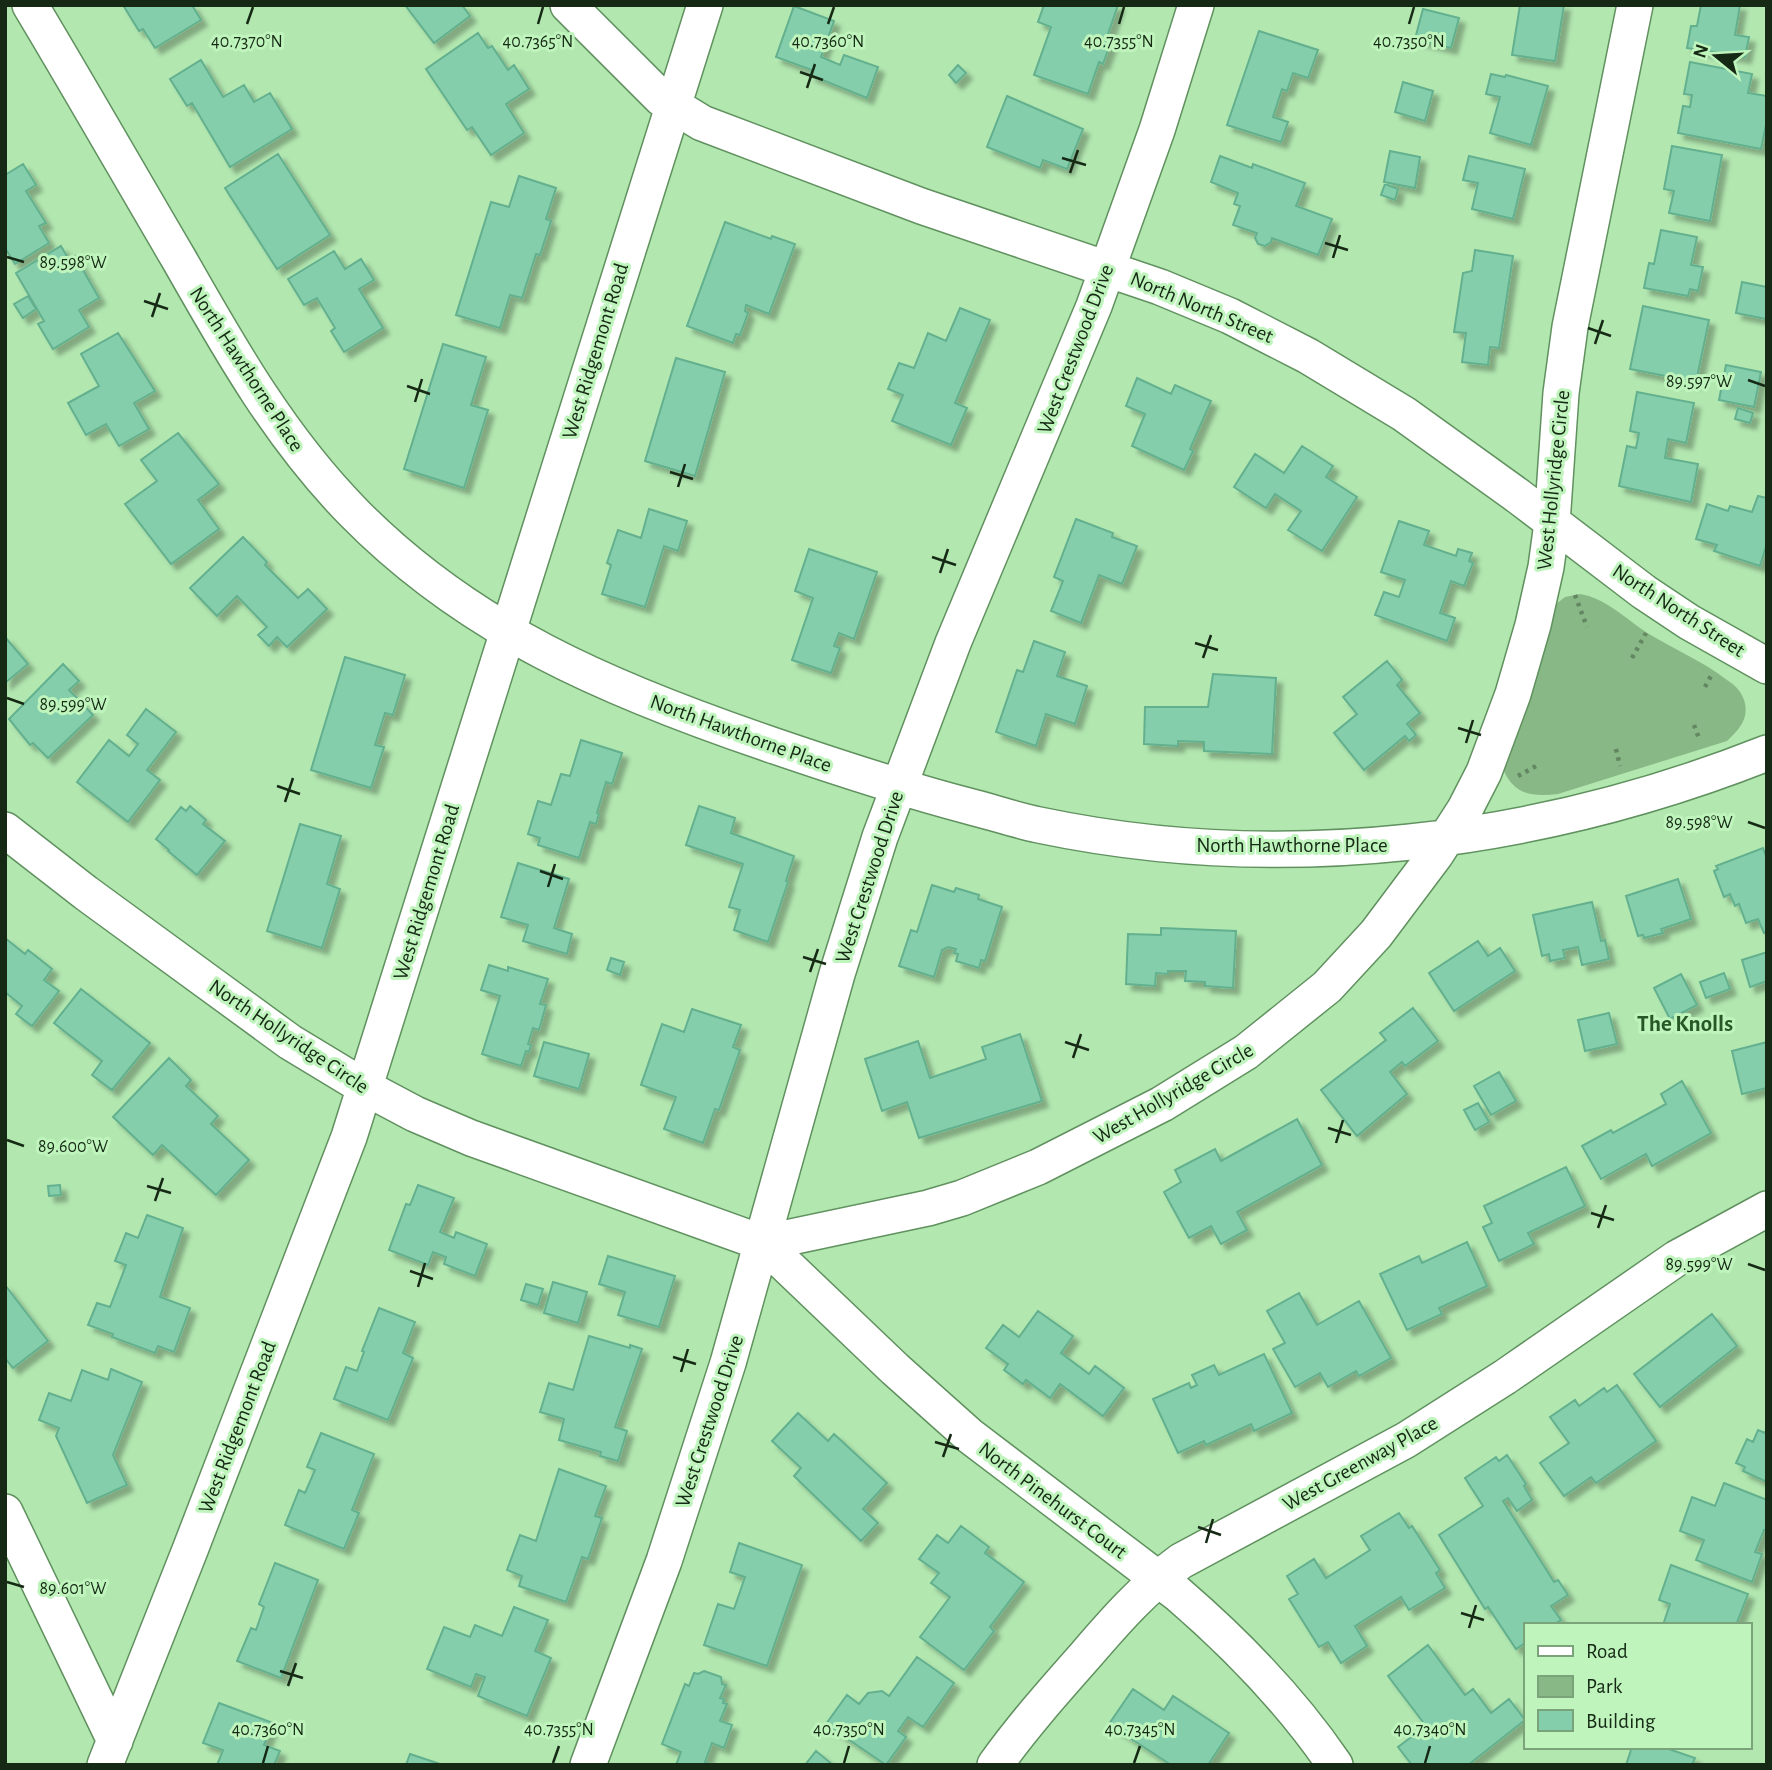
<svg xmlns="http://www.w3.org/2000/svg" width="1772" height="1770" font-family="'Alegreya Sans',sans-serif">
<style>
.park{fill:#88b886}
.building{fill:#85ceac;stroke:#63b08e;stroke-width:2;filter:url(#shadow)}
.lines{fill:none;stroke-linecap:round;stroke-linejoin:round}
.minor-casing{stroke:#60915f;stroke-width:38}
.path{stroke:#638761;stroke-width:4.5;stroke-dasharray:3.5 5;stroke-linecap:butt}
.minor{stroke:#fff;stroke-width:35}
.ticks{fill:none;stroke:#152914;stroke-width:2.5}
.labels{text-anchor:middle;stroke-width:6;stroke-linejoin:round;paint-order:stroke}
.street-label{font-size:21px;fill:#152914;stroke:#bff4bd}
.neighbourhood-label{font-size:23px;font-weight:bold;fill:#275727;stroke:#bff4bd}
.ticks-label{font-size:18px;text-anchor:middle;fill:#152914;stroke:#bff4bd;stroke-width:6;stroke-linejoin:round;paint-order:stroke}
</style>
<defs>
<filter id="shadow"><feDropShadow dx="6" dy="6" stdDeviation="2" flood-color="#0004"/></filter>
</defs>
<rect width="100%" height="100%" fill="#b2e7b0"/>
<!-- park -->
<path class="park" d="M1580,594c26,4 47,26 69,40 25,15 55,28 78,46 8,5 14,11 17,20 6,18 -5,30 -17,41l-169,53c-28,3 -46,0 -56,-28l54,-162 9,-7z"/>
<!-- building -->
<path class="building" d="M123,5h69l9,15 -46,28 -12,-19 -4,2z
M405,5h57l8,11 -36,27z
M1044,5h74l-10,29 5,2 -10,28 -4,-2 -11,32 -54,-19 17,-48 -13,-5z
M1520,5h44l-9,56 -43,-6z
M1701,5h39l-5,30 14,2 -4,20 -58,-9 4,-22h6z
M794,6l40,15 -13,36 19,8 4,-10 34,12 -11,31 -57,-23 2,-5 -36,-13z
M1423,9l36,9 -8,30 -36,-9z
M1259,31l59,19 -10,28 -15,-5 -6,18 -5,-2 -9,28 15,5 -7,20 -54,-17z
M478,33l10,15 4,-2 16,24 6,-5 15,24 -23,15 18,29 -33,22 -19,-28 -5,3 -41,-61z
M201,60l22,37 21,-12 10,17 16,-9 22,36 -62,38 -38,-64 -5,3 -17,-27z
M1690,62l62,12 -4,19 19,3v24l-6,29 -83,-16 5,-27 7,1 2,-12 -8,-1z
M958,65l8,8 -10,10 -7,-8z
M1491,74l14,3 1,-2 42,11 -17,59 -41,-12 10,-36 -14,-3z
M1403,82l30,9 -8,30 -30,-9z
M1007,96l76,33 -16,40 -24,-9 -3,8 -53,-21z
M1672,146l50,9 -12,66 -41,-8 5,-22 -10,-2z
M1390,151l30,6 -5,31 -31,-6z
M278,154l52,81 -53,34 -52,-81z
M1220,156l32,12 1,-4 52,19 -9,23 36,13 -14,36 -46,-17 -1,4 -6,4 -7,-2 -3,-6 2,-5 -24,-8 7,-19 -6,-2 4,-11 -27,-11z
M1469,156l56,13 -12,50 -41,-10 6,-26 -15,-3z
M23,164l13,21 -10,6 20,32 -7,3 10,17 -34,21 -10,-16v-73z
M519,176l37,12 -10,31 5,2 -11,34 -4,-1 -14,44 -12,-3 -10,33 -44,-13 35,-113 18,5z
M1385,184l13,5 -3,11 -14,-5z
M725,222l46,17 1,-3 23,8 -26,70 -23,-9 -1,6 3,2 -8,22 -4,-1 -3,9 -46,-17z
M1661,230l36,7 -6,28 12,2 -5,24 -8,-2 -2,7 -44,-8 5,-25 5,1z
M61,246l8,14 6,-4 24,42 -20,12 10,17 -36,22 -15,-25 6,-3 -28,-48z
M1475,250l38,6 -14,92 -9,-1 -2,18 -26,-3 4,-29 -12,-1 9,-59 9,-2z
M334,251l11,18 16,-10 13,21 -15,9 24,39 -39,24 -13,-21 4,-3 -18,-30 -13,7 -16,-26z
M1742,282l25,5 -1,32 -30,-6z
M28,296l8,13 -13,9 -9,-14z
M1643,306l66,14 -13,62 -66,-13z
M960,308l30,12 -35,83 12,5 -16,37 -59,-24 11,-26 -15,-6 11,-26 15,5 14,-35 18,8z
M118,333l37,58 -21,12 15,26 -30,17 -13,-22 -20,11 -18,-32 31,-17 -18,-32z
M443,344l43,13 -15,48 17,5 -24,78 -60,-19z
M676,358l49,14 -30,104 -50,-15z
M1726,365l35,7 -7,35 -35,-7z
M1137,378l34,16 4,-9 36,16 -21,48 3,2 -9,19 -52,-24 13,-32 -19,-8z
M1637,392l57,11 -8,40 -18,-4 -3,19 33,6 -7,38 -72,-16 8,-40 9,2 3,-15 -9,-2z
M1738,408l15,5 -3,10 -15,-4z
M178,433l41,51 -21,16 21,29 -48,35 -46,-60 32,-23 -16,-21z
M1302,446l31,20 -7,11 31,20 -35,54 -34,-21 13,-19 -26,-17 -9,14 -32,-21 21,-33 29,19z
M1758,496l9,2v45l-7,23 -46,-15 3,-6 -21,-6 11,-35 21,7 2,-5 22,6z
M649,509l38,12 -9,30 -14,-5 -19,61 -43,-13 9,-29 -4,-2 11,-33 23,8z
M1076,519l37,14 -1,4 25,9 -15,38 -23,-9 -18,48 -30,-12 12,-30 -9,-4z
M1399,521l30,10 -5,14 32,11 2,-7 14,4 -3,8 4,2 -9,23 -13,-5 -11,32 15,5 -8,23 -72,-26 9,-23 15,5 6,-17 -24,-8z
M243,537l24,25 -2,3 33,33 10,-9 19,20 -40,38 -10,-10 -8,9 -11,-11 9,-8 -30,-31 -20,20 -27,-28z
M809,549l68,23 -23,67 -15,-6 -5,13 6,2 -9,25 -39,-13 21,-62 -18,-7z
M5,637l23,27 -23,19z
M1034,641l31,11 -8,24 30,10 -12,38 -29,-10 -10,32 -40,-14 21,-62 6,2z
M345,657l60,18 -12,40 -8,-2 -10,32 9,2 -13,41 -60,-18z
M1387,661l15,19 -5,5 23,28 -13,11 9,11 -7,6 -4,-5 -41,34 -30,-37 23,-19 -14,-17z
M63,664l16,17 -10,9 24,25 -45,43 -15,-15 -3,2 -21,-26z
M1213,674l63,4 -4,76 -68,-3v-9l-26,-1v5l-34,-2 1,-37h63z
M146,709l30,23 -29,38 13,10 -32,42 -51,-40 32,-42 20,16 9,-12 -11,-9z
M581,740l41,13 -10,31 -6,-2 -9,31 2,1 -3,10 -6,-2 -11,36 -41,-13 2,-7 -12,-4 10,-33 13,4 10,-31 9,2z
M190,806l16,14 -3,4 22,17 -28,34 -29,-24 1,-1 -13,-11 25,-32 5,4z
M699,806l36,12 -4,15 63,23 -8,25 2,1 -20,60 -34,-12 6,-20 -11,-3 14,-43 -57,-19z
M300,824l41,12 -14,48 13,5 -18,59 -55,-17z
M1763,848l4,11v73l-3,1 -6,-14 -12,4 -7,-19 -4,2 -5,-12 -6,3 -10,-26 4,-2 -2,-3z
M518,863l51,16 -15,49 18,6 -5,20 -44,-13 5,-16 -27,-8z
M1678,879l13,40 -30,10 2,4 -19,5 -1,-3 -5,1 -12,-40z
M932,885l22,7 2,-4 23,7 -1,4 24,8 -17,54 -4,-1 -2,8 -23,-7 2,-7 -4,-1 2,-4 -8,-2 -6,3 -8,27 -35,-11 12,-36 6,2z
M1592,902l9,39 4,-1 4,19 -27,6 -4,-18 -15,3 2,8 -15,3 -1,-7 -7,2 -9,-41z
M1161,928l75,3 -3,57 -28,-2v-4l-20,-1 1,-10h-18v3l-12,-1 -1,13 -29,-2 2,-50 33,1z
M5,938l20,16 3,-4 24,19 -8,11 15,11 -27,35 -16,-12 6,-8 -17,-14z
M1478,941l10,15 12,-8 15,23 -61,40 -25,-38z
M1767,952v29l-17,6 -8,-27z
M611,958l13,4 -4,13 -13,-5z
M489,965l19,6v-4l40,12 -8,25 6,1 -7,25 -6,-2 -5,16 3,1 -2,7 -3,-1 -5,15 -39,-12 18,-58 -19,-6z
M1724,973l6,16 -24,9 -6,-16z
M1681,974l16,31 -27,14 -16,-31z
M81,989l69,54 -38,47 -20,-15 10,-14 -48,-38z
M1413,1008l25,33 -33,25 -3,-4 -12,10 17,22 -50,42 -36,-46 65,-50 -6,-7z
M692,1009l49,16 -8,22 7,3 -21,60 -4,-1 -12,34 -39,-14 12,-32 -35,-12 21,-61 22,8z
M1609,1013l8,31 -32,7 -7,-31z
M1020,1034l22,67 -123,37 -12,-36 -25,9 -17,-52 53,-18 12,37 56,-19 -4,-12z
M544,1042l45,12 -10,35 -45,-13z
M1767,1042v46l-25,6 -10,-43z
M169,1058l22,22 -5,6 32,30 -7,8 38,36 -33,35 -54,-50 -9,10 -40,-38z
M1499,1072l17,29 -25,14 -17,-29z
M1682,1081l29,52 -59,33 -6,-12 -45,25 -19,-33 29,-16 2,3 53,-29 -5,-10z
M1478,1103l11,19 -14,8 -11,-20z
M1297,1119l25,46 -85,47 10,18 -26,14 -10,-18 -22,12 -25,-46 17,-10 -6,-12 40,-21 6,12z
M1566,1167l19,39 -57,27 6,11 -35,17 -16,-34 9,-4 -8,-17z
M60,1185l1,10 -12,1 -1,-10z
M418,1185l36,13 -14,34 14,6 2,-6 31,12 -12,32 -31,-12 2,-7 -13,-5 -5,13 -39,-15 17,-46 4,1z
M147,1215l36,13 -23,69 30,11 -16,44 -16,-6 -3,7 -43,-16 1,-3 -25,-9 9,-22 13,4 16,-42 -11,-4 11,-28 12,5z
M1467,1242l20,44 -48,22 3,6 -35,16 -27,-56 39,-18 3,7z
M608,1256l67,20 -16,51 -41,-12 7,-23 -26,-8z
M553,1282l34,10 -9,31 -34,-10z
M526,1284l17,5 -5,16 -17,-5z
M5,1285l43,56 -35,27 -8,-10z
M1299,1293l18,32 42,-24 32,57 -32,18 -3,-5 -28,16 -8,-14 -25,14 -22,-38 12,-6 -18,-32z
M379,1308l36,14 -12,31 10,5 -25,62 -54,-21 12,-32 11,4 7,-19 -2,-1z
M1038,1311l35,25 -12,17 28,21 6,-8 29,22 -21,28 -43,-32 -10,14 -24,-18 -3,4 -19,-14 4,-6 -22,-16 17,-23 16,12z
M1712,1314l25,32 -77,61 -26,-33z
M589,1336l41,12v-3l12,4 -27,78 12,4 -9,30 -18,-5 1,-4 -42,-12 5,-21 -24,-7 9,-29 24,7z
M1264,1354l28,59 -38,18 -3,-7 -45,21 -2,-4 -26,12 -25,-54 36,-16 2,5 6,-3 -5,-10 22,-10 5,10z
M111,1369l31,13 -29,73 14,30 -40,18 -31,-67 3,-8 -20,-8 10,-27 22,8 11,-31 26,10z
M1617,1385l39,56 -60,42 -5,-6 -27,19 -24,-33 29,-20 -19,-26 25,-17 4,6 25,-18 3,4z
M798,1413l30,28 6,-7 53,49 -24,26 15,14 -17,18 -67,-65 7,-8 -29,-27z
M1767,1429v53l-24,-11 2,-4 -9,-4 11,-24 6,3 5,-12 7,3z
M321,1433l53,21 -22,56 7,3 -15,36 -59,-24 14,-35 6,3 10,-23 -8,-3z
M1507,1455l19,29 -2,2 8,14 -15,11 -9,-13 -5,3 51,81 4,-2 10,15 -17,11 10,14 -8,5h-28v18l-9,6 -28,-42 -3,2 -46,-74 44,-29 -18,-28 31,-21 3,4z
M559,1469l47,17 -11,30 7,2 -14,41 -6,-2 -16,45 -47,-16 3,-10 -15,-6 13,-35 16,6z
M1724,1483l43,17v31l-3,-1 -9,22 7,2 -10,28 -56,-22 8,-20 -24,-9 12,-34 23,9z
M1399,1513l10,15 3,-2 28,44 -4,3 9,15 -36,22 -8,-13 -46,29 12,20 -26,17 -13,-21 -9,5 -30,-48 9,-5 -11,-18 27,-17 12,19 44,-28 -9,-14z
M961,1526l28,21 -4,6 39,29 -34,45 4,4 -30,39 -44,-33 30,-40 -19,-14 8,-10 -20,-14 18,-24 11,8z
M739,1543l63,22 -35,101 -63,-21 14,-41 16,5 11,-32 -15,-5z
M275,1563l43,17 -37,98 -44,-17 14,-33 5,2 8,-23 -5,-3z
M1671,1565l77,29 -12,31h-73l7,-21 -11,-4z
M514,1607l34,13 -13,31 16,7 -24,58 -49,-20 7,-19 -9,-3 -5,13 -44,-18 17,-42 26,10 5,-12 27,11z
M1428,1645l37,50 8,-6 18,24 18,-14 16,21 -57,45h-56l-14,-18 28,-21 -38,-50z
M917,1657l37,26 -31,44 -15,-10 -10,14 8,6 -20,28 -60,-41 21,-29 12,9 9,-11 14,-2 7,5z
M704,1671l17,6 1,7 4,1 -6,13 4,1 -1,4 4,1 -7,17 12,4 -8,23 -12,-5 -7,19 8,3h-37l5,-13 -19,-8 23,-60 4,2 5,-13 4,1z
M1133,1689l31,21 9,-14 56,37 -21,32h-37l-62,-41z
M219,1703l54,20 -9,22 16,6 -6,14h-57l6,-15 -20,-7z
M1632,1747h31l32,11 -3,7h-66z
M816,1751l17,14h-28z
M410,1754l33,11h-37z"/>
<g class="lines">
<!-- minor casing -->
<g class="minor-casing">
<path id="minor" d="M30,5c51,85 100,171 150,256 51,90 101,178 174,252 116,118 257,177 412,230 67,23 133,45 202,63 24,6 47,14 71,19 243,51 498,19 728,-72
M568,5l93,93 41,25 219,83 239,81 70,29 78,40 96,58 114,82 126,96 45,30 78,44
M5,830l81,63 204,149 76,46 49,26 56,24 292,105 132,126 75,67 208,158c58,50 114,108 157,171
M763,1243l165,-35 34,-10 76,-31 124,-63 84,-52 81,-65 49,-53 60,-80 29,-45 19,-37 29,-78 20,-69 13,-58 6,-44 9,-130 9,-66 65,-322
M5,1512l110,229
M105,1765l85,-215 159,-413 356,-1132
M588,1765l76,-204 64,-198 109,-389 43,-137 73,-194 141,-337 63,-176 39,-125
M995,1765c28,-39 59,-74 90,-109 30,-35 59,-68 96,-95l225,-121 99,-63 172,-119 90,-49"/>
</g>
<!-- path -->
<path class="path" d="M1575,595l12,32
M1632,658l14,-25
M1705,687l8,-15
M1694,725l6,16
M1616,749l4,17
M1518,776l20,-11"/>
<!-- minor -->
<use href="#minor" class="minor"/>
</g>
<!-- ticks -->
<path class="ticks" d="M247,24l6,-17M538,24l5,-17M828,24l6,-17M1119,24l5,-17M1409,24l5,-17M800,72l23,8M807,88l8,-24M1062,158l24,7M1070,173l8,-23M1325,243l23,7M7,257l17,5M1333,258l7,-23M144,301l24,8M152,317l8,-24M1588,328l23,8M1595,344l8,-24M1748,380l17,6M407,386l23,8M415,402l7,-23M670,472l23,7M678,487l7,-23M932,557l24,8M940,573l8,-24M1195,643l23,7M1203,658l8,-23M7,698l17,6M1458,728l23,7M1466,743l7,-23M277,786l23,8M285,802l8,-24M1748,822l17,6M540,871l23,8M548,887l7,-23M803,957l23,7M810,972l8,-23M1065,1042l24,8M1073,1058l8,-24M1328,1128l23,7M7,1140l17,6M1336,1143l7,-23M147,1186l24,7M155,1201l8,-23M1591,1213l23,7M1598,1228l8,-23M1748,1264l17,6M410,1271l23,8M418,1287l7,-24M673,1357l23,7M681,1372l7,-23M935,1442l24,7M943,1457l8,-23M1198,1527l23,8M1206,1543l7,-24M7,1582l17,5M1461,1613l23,7M1469,1628l7,-23M280,1671l23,7M288,1686l8,-23M263,1763l5,-17M553,1763l6,-17M844,1763l5,-17M1134,1763l6,-17M1425,1763l5,-17"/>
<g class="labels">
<!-- street labels -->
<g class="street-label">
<text transform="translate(1202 307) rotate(23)" y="7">North North Street</text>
<text transform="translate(1075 349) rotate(-69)" y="7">West Crestwood Drive</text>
<text transform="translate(595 351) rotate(-73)" y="7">West Ridgemont Road</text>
<text transform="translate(247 369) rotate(57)" y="7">North Hawthorne Place</text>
<text transform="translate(1553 480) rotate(-84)" y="7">West Hollyridge Circle</text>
<text transform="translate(1679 610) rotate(33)" y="7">North North Street</text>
<text transform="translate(741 733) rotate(20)" y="7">North Hawthorne Place</text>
<text x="1292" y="852">North Hawthorne Place</text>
<text transform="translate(869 877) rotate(-72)" y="7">West Crestwood Drive</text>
<text transform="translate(426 892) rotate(-73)" y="7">West Ridgemont Road</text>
<text transform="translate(289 1036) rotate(34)" y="7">North Hollyridge Circle</text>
<text transform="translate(1173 1093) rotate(-30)" y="7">West Hollyridge Circle</text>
<text transform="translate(709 1421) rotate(-72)" y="7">West Crestwood Drive</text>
<text transform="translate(237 1427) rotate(-69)" y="7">West Ridgemont Road</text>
<text transform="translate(1360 1463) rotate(-29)" y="7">West Greenway Place</text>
<text transform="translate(1053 1500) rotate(37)" y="7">North Pinehurst Court</text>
</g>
<!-- neighbourhood labels -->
<g class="neighbourhood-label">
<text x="1685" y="1031">The Knolls</text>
</g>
</g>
<g class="ticks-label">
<text x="247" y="47">40.7370°N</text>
<text x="538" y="47">40.7365°N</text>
<text x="828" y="47">40.7360°N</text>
<text x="1119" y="47">40.7355°N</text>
<text x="1409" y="47">40.7350°N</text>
<text x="73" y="268">89.598°W</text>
<text x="1699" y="387">89.597°W</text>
<text x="73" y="710">89.599°W</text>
<text x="1699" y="828">89.598°W</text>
<text x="73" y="1152">89.600°W</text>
<text x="1699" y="1270">89.599°W</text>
<text x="73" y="1594">89.601°W</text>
<text x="268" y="1735">40.7360°N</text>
<text x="559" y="1735">40.7355°N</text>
<text x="849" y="1735">40.7350°N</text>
<text x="1140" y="1735">40.7345°N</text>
<text x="1430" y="1735">40.7340°N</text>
</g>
<!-- border -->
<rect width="1772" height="1770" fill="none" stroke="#152914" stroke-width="14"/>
<!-- legend -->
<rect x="1524" y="1623" width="228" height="126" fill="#bff4bd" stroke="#7ba379" stroke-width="2"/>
<rect x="1538" y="1646" width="35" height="10" fill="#ffffff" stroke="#7ba379" stroke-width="2"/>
<text x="1586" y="1658" font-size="21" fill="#152914">Road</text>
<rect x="1538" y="1676" width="35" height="21" fill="#88b886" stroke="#7ba379" stroke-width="2"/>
<text x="1586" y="1693" font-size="21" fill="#152914">Park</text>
<rect x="1538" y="1710" width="35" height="21" fill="#85ceac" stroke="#7ba379" stroke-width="2"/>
<text x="1586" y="1728" font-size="21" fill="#152914">Building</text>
<!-- north arrow -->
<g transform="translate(1716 56) rotate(288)" stroke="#bff4bd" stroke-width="5" paint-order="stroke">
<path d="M0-5L12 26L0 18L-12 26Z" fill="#152914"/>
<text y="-10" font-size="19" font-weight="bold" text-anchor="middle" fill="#152914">N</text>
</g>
</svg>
